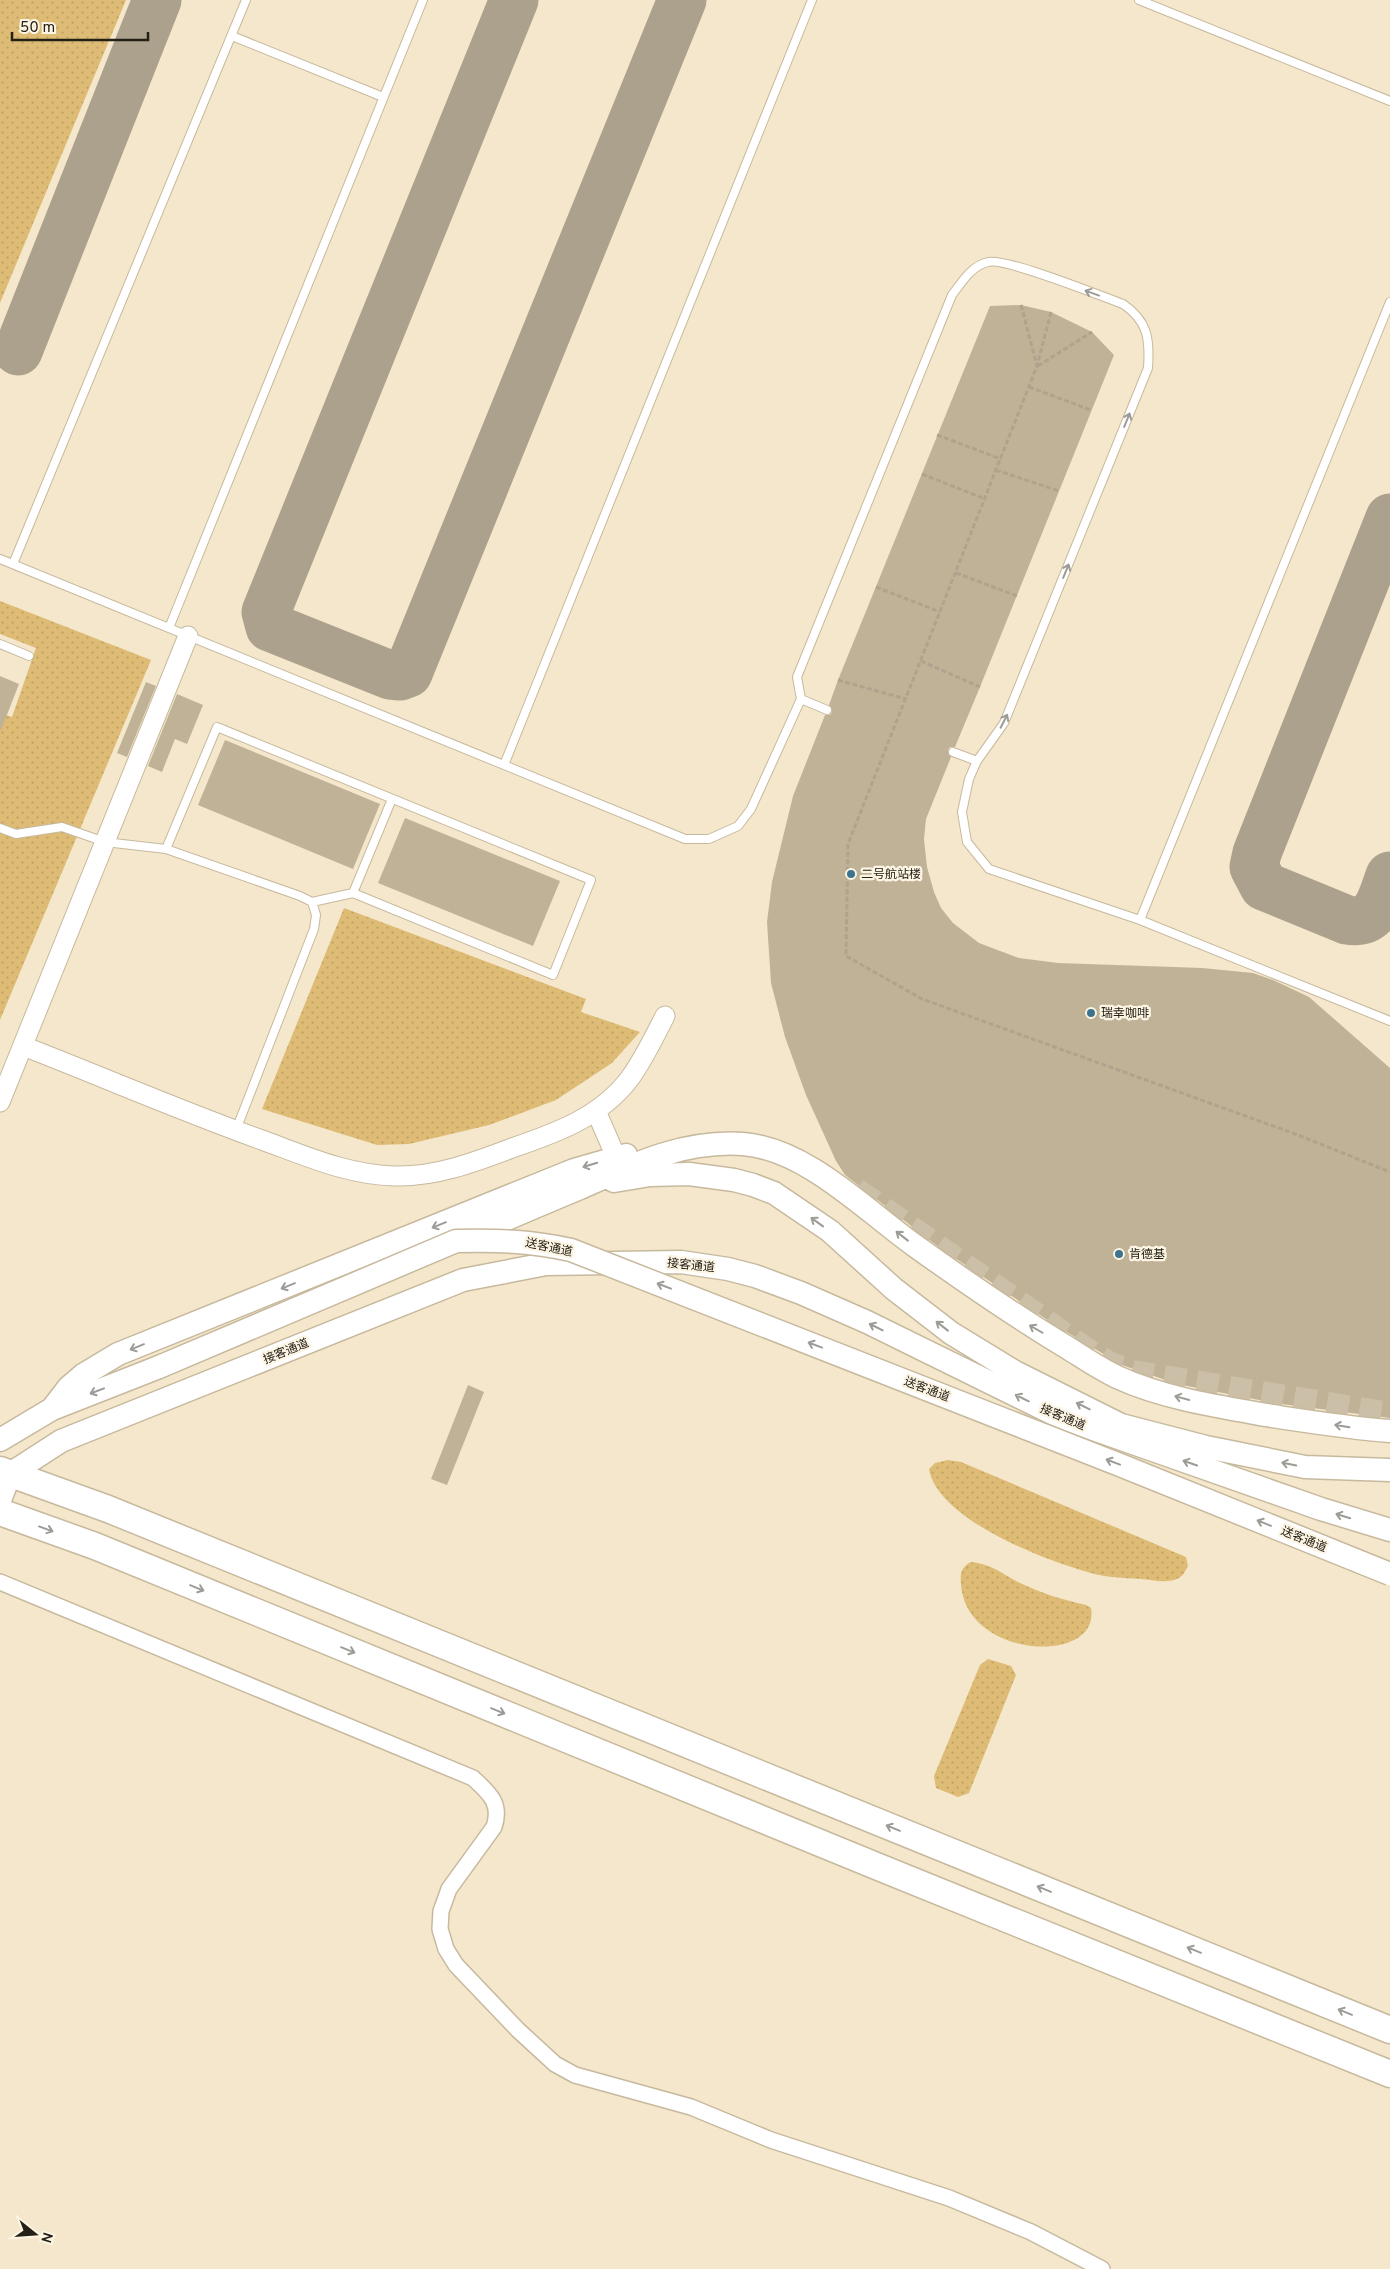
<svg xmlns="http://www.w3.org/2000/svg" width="1390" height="2269" font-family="Overpass,'Noto Sans SC',sans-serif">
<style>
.grass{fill:url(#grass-dots)}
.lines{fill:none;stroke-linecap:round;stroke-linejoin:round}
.taxiway{stroke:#aca18c;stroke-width:49}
.building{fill:#c0b297}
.secondary-tunnel{stroke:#cbbfa7;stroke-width:22;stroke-dasharray:22 11;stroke-linecap:butt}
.service-casing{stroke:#c7b99e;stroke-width:10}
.minor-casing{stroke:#c7b99e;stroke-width:18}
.tertiary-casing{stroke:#c7b99e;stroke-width:21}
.secondary-casing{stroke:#c7b99e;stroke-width:25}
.trunk-casing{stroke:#c7b99e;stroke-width:29}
.path{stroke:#aea38d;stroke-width:3;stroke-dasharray:5 2.5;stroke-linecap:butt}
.service{stroke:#fff;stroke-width:8}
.minor{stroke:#fff;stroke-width:15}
.tertiary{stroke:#fff;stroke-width:19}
.secondary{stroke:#fff;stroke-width:22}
.trunk{stroke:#fff;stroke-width:26}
.secondary-bridge-casing{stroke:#c7b99e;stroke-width:25;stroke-linecap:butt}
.secondary-bridge{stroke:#fff;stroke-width:22}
.oneway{stroke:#9d9b96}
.poi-dot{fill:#3c738e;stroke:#fdf5e4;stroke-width:2}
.labels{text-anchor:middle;stroke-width:4.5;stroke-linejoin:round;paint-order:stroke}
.poi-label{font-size:12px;fill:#252016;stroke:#fdf5e4;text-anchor:start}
.street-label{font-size:12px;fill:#252016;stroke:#fdf5e4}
</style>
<defs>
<pattern id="grass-dots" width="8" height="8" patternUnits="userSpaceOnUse" patternTransform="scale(1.25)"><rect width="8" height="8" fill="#debc75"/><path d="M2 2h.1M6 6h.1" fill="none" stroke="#bea164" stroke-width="1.8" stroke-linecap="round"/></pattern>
</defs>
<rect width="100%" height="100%" fill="#f5e7cb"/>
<!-- grass -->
<path class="grass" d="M0,0h126l-126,303z
M0,601l151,59 -151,360v-307l12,4 24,-69 -36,-14z
M344,908l242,91 -5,13 59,20 -28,31 -56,37 -67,25 -80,19 -32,1 -115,-36z
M948,1460l13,2 225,95 2,9c-3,5 -5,10 -9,12 -11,6 -27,2 -38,1 -20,-1 -39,-2 -57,-8 -43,-12 -147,-53 -155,-102l6,-6z
M971,1562c23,3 29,11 49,21 21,10 43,17 66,22l5,3c10,58 -126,51 -130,-24 -1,-10 0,-17 10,-22z
M988,1659l23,7 5,9 -47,118 -11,4 -22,-9 -2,-12 46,-111z"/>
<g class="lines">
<!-- taxiway -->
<path class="taxiway" d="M514,0l-248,612 4,15 120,48 10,1 8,-3 274,-673
M18,351l139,-351
M1390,518l-133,335 -3,14 10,19 83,34c31,5 34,-21 43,-44"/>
</g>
<!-- building -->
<path class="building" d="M1021,305l30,7 41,20 22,23 -134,332 -25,60h-5l-2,3 3,7 -25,62 -2,20 3,28 7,25 7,16 12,15 26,20 40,15 39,5 144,5 51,5 20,7 36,17 81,71v350l-116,-15 -97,-19 -55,-19 -67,-40 -115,-77 -95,-73 -9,-14 -30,-66 -21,-58 -14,-54 -4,-61 5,-40 21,-86 32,-81h5l2,-3 -3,-7 9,-25 152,-374z
M0,676l19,8 -18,46 -1,-1z
M146,682l10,4 -29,71 -10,-4z
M177,694l26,11 -16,39 -12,-5 -13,33 -14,-6z
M225,740l155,64 -27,65 -155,-64z
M405,818l155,63 -27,65 -155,-63z
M468,1385l16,7 -37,93 -16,-6z"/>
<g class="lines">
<!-- secondary-tunnel -->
<path class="secondary-tunnel" d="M857,1189l235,163 21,12 20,7 257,42"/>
<!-- service casing -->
<g class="service-casing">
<path id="service" d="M1139,0l251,101
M232,36l151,61
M0,559l685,280h24l29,-13 13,-17 50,-110 -4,-22 155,-382c10,-13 19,-29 36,-33 16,-5 113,34 135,42 25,17 27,35 25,64l-144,355 -27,38 -8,18 -7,33 5,30 22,27 151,51 250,101
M13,564l233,-564
M169,628l254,-628
M0,644l29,12
M801,699l26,11
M953,752l24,9
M504,765l308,-765
M0,828l16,6 46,-7 43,15 61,7 134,47 12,6 4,13 -2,14 -78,201
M166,849l51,-122 374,153 -38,95 -200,-82 -41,9
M353,893l39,-94
M1140,920l250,-618"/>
</g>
<!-- minor casing -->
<g class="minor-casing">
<path id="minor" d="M0,1582l473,196c16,15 29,25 21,49l-45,62 -8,22 -1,18 6,20 10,16 62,65 37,34 20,11 116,32 80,33 178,58 82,34 71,37"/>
</g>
<!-- tertiary casing -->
<g class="tertiary-casing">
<path id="tertiary" d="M23,1046c80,31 158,65 239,94 44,16 86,35 133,36 41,1 80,-14 117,-28 44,-15 89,-31 118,-70 14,-19 24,-41 35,-62
M0,1102l188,-466
M596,1111l20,46"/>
</g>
<!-- secondary casing -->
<g class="secondary-casing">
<path id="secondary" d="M614,1181l36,-6 39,-1 45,6 19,5 21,8 56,38 64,58 57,44 64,39 106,53 85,22 99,20 85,3
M456,1241c41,-18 83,-36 124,-53 52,-23 103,-48 163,-44 63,5 121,65 171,101 50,36 101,71 154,103 16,10 32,21 49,29 48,22 104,30 155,39 40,6 78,12 118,15
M52,1409l17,-22 14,-12 35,-21 456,-184 52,-15
M0,1440l52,-31 107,-42
M0,1500l10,-26 51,-33 402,-161 83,-16 135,-2 47,7 27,7 46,17 66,29 195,96 259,91 69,21"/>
</g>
<!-- trunk casing -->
<g class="trunk-casing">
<path id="trunk" d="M0,1470l108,39 1282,521
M0,1512l95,34 791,324 504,204"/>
</g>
<!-- path -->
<path class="path" d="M1021,305l16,61
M1051,312l-14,54 -189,478 -2,112 76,43 376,136 92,37
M1038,366l54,-34
M1029,387l62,23
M937,435l64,24
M996,470l63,21
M922,474l63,25
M956,573l61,23
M876,587l64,25
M921,661l59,26
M838,680l68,19"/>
<!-- service -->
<use href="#service" class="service"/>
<!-- minor -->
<use href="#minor" class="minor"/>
<!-- tertiary -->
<use href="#tertiary" class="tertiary"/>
<!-- secondary -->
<use href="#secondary" class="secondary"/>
<!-- trunk -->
<use href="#trunk" class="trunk"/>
<!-- secondary-bridge casing -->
<g class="secondary-bridge-casing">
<path id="secondary-bridge" d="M159,1367l297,-126c41,-1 75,0 115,9l549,215 270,109"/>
</g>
<!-- secondary-bridge -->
<use href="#secondary-bridge" class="secondary-bridge"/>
</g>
<!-- one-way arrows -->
<defs><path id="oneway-shaft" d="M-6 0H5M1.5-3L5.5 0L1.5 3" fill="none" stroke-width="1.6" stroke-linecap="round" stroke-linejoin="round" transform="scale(1.25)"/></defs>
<g class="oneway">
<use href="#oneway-shaft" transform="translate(1092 293) rotate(-160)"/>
<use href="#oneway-shaft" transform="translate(1127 420) rotate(-68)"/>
<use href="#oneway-shaft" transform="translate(1066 571) rotate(-68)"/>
<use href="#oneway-shaft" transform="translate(1004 721) rotate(-63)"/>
<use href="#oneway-shaft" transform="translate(590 1165) rotate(163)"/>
<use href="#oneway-shaft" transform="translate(817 1222) rotate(-144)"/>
<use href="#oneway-shaft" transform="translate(439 1225) rotate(158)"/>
<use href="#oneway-shaft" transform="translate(902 1236) rotate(-142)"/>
<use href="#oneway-shaft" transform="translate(288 1286) rotate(158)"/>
<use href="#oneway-shaft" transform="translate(664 1286) rotate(-159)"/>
<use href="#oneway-shaft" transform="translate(942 1326) rotate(-142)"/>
<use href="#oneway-shaft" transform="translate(876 1327) rotate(-154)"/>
<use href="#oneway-shaft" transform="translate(1036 1329) rotate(-150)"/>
<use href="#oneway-shaft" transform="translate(815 1345) rotate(-159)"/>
<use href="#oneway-shaft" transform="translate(137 1347) rotate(158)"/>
<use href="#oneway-shaft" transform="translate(97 1391) rotate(159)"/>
<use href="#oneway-shaft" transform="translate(1022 1398) rotate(-154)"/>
<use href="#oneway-shaft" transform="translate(1182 1398) rotate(-165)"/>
<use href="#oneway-shaft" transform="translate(1083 1406) rotate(-154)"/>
<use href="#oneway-shaft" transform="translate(1342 1426) rotate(-171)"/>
<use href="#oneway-shaft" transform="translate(1113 1462) rotate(-159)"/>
<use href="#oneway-shaft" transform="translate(1190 1463) rotate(-161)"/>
<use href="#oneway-shaft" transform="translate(1289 1464) rotate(-169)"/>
<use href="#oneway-shaft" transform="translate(1343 1516) rotate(-163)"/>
<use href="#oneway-shaft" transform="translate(1264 1523) rotate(-158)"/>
<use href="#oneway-shaft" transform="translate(46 1529) rotate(20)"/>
<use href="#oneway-shaft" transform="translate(197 1588) rotate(22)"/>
<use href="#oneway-shaft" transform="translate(348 1650) rotate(22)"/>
<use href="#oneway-shaft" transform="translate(498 1711) rotate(22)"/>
<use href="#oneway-shaft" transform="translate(893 1828) rotate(-158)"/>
<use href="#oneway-shaft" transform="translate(1044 1889) rotate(-158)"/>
<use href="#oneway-shaft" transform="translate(1194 1950) rotate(-158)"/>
<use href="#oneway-shaft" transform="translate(1345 2012) rotate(-158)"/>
</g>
<!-- markers -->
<g class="poi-dot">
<circle cx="851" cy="874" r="5"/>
<circle cx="1091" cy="1013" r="5"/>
<circle cx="1119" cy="1254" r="5"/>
</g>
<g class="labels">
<!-- poi labels -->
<g class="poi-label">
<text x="861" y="878">二号航站楼</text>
<text x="1101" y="1017">瑞幸咖啡</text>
<text x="1129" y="1258">肯德基</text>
</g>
<!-- street labels -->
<g class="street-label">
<text transform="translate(549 1247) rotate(12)" y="4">送客通道</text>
<text transform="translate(691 1265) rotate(6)" y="4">接客通道</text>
<text transform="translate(286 1351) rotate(-22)" y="4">接客通道</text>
<text transform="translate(927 1389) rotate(21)" y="4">送客通道</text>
<text transform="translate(1063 1417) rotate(23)" y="4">接客通道</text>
<text transform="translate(1304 1539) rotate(22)" y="4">送客通道</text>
</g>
</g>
<!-- north arrow -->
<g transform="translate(35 2234) rotate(107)" stroke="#fdf5e4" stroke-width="4" paint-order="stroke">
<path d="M0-4L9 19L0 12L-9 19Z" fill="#252016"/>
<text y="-8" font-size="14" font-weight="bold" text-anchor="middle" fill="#252016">N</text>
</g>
<!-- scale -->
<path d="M12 32v8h136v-8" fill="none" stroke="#252016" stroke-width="2.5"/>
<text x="20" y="32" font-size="15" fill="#252016" stroke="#fdf5e4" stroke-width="4" paint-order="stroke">50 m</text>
</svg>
